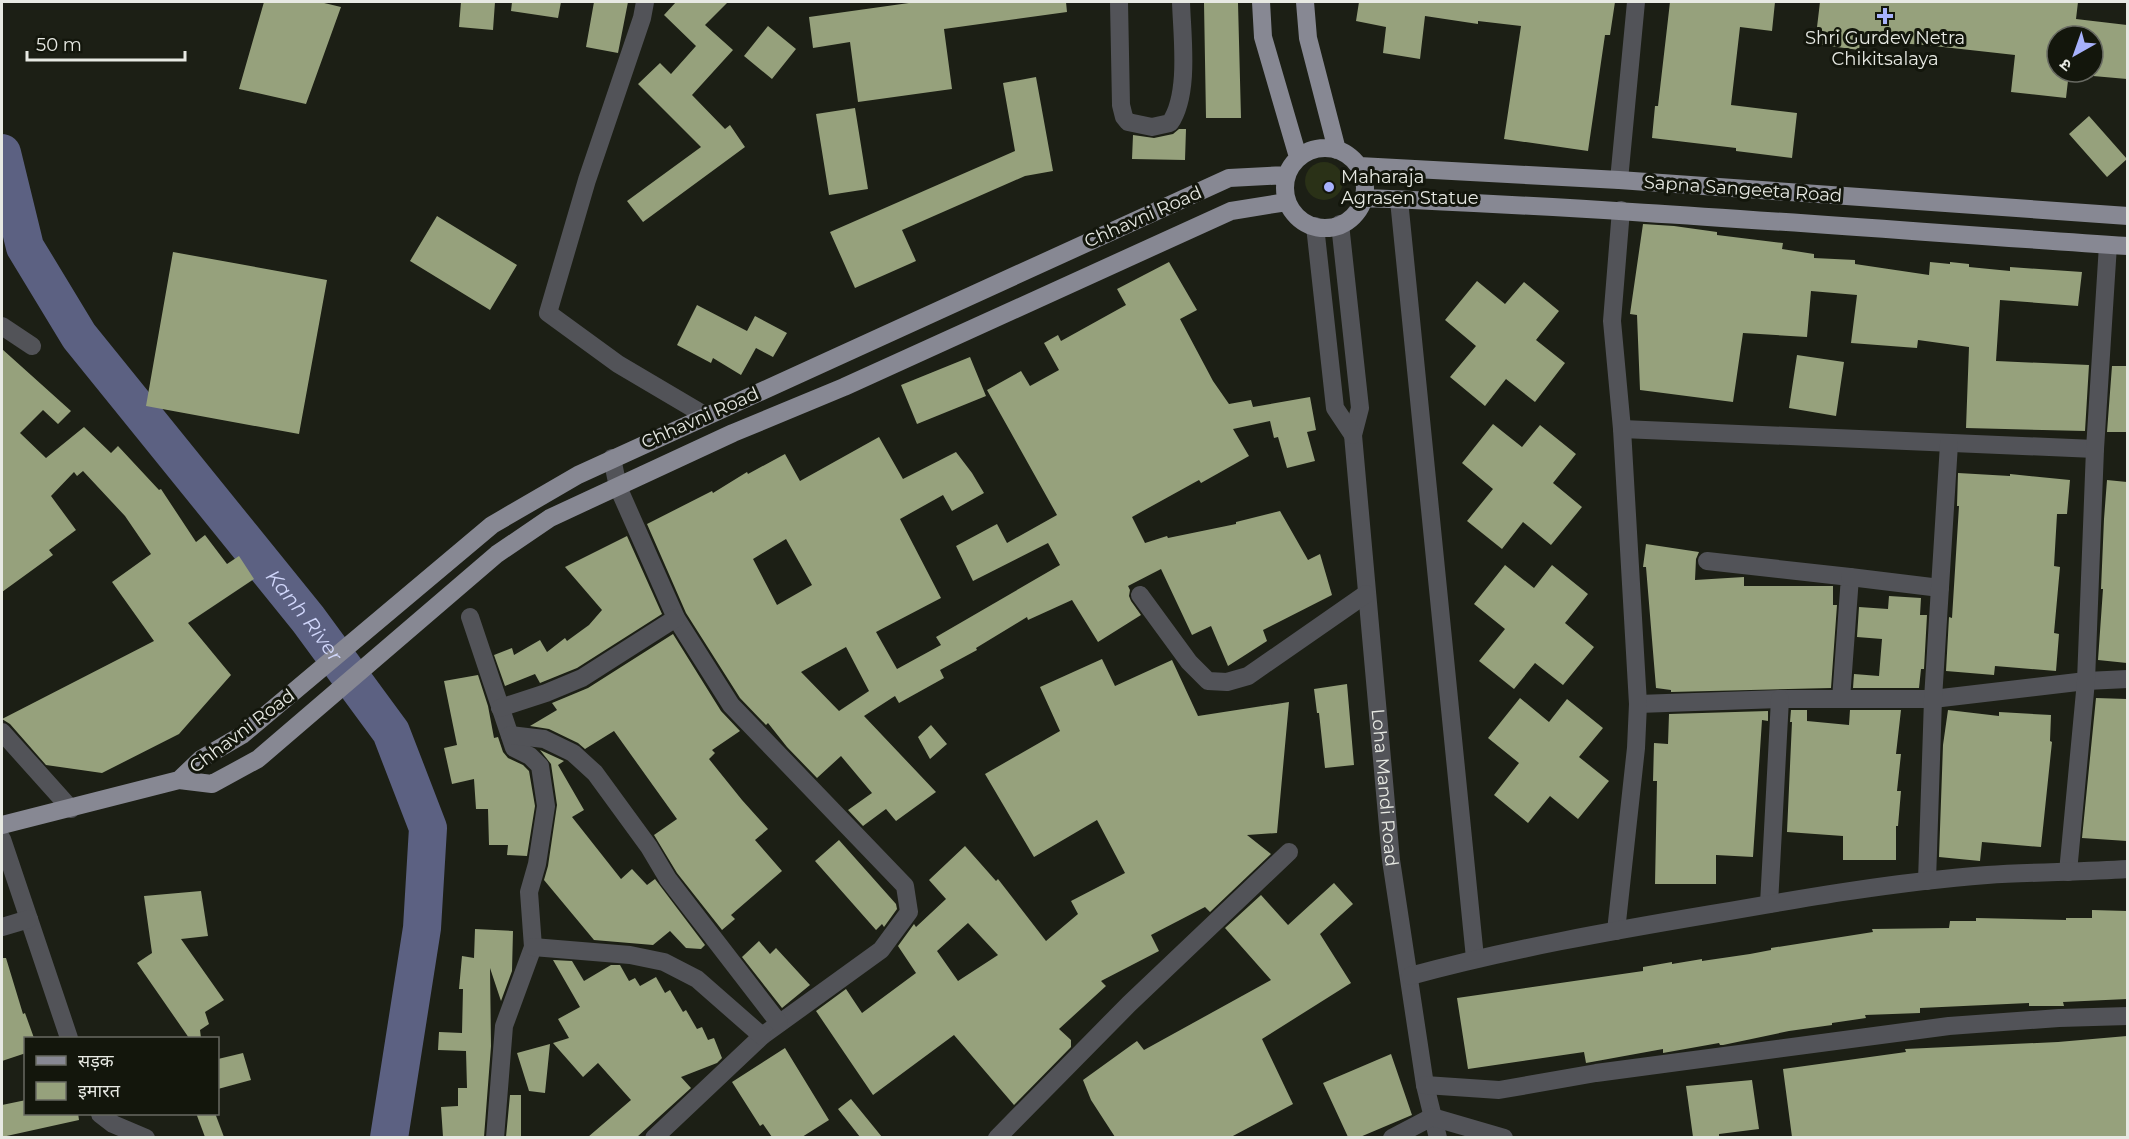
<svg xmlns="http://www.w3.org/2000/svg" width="2129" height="1139" font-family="Montserrat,'Noto Sans Devanagari',sans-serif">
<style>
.green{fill:#2a3117}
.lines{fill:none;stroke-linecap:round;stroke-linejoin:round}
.river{stroke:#5c6182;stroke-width:38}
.building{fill:#96a17c;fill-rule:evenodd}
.minor{stroke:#525358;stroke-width:18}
.major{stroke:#878893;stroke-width:18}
.poi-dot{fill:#a7b1fc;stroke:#13160c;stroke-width:2}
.labels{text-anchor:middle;stroke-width:6;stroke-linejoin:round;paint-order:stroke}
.poi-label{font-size:18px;fill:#e7e9e3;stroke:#13160c}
.street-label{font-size:18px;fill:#e7e9e3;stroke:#13160c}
.water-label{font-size:20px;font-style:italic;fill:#d1d7fb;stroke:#13160c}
</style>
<rect width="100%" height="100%" fill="#1c1f15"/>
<!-- green -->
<path class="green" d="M1305 181a19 19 0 1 1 38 0a19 19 0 1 1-38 0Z"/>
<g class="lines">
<!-- river -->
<path class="river" id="s1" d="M2,153l23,94 54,89 229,283 83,113 37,96 -6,100 -33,210"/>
</g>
<!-- building -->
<path class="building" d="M264,2h56l21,5 -35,97 -67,-15z
M461,2h34l-2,28 -34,-3z
M512,2h49l-3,16 -47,-7z
M594,2h34l-10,51 -32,-6z
M676,2h52l-23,23 28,25 -41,45 33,34 5,-4 15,22 -102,75 -16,-21 74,-54 -63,-63 22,-21 11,11 25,-28 -32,-31z
M916,2h150l1,10 -123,17 8,60 -94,13 -8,-60 -37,6 -4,-31z
M1359,2h256l-5,33h-5l-17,116 -84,-12 17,-113 -43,-5v3l-53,-8 -5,43 -37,-6 3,-26 -30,-6z
M1670,2h105l-3,29 -32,-4 -9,78 66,8 -5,45 -56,-7v-3l-84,-10 3,-32h3z
M1820,2h258l-2,17 51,6v54l-34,-3v-40h-36v36h12l-3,26 -55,-6 4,-37 -90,-10 -28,-2v2l-37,-4 -1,9 -44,-6z
M1204,3h34l3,115h-35z
M768,26l28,23 -24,30 -28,-23z
M1036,77l17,94 -28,5 -123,54 14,31 -61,27 -25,-56 185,-81 -12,-68z
M855,108l13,81 -39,6 -13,-81z
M2089,116l38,43 -20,18 -38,-43z
M1179,129h7l-1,31 -53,-1 1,-24 21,3 19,-4z
M437,216l80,49 -27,45 -80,-49z
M1643,224l31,2 43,6v3l66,8 -1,6 32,5v4l41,2v4l74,11 1,-13 20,2v-2l19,2v3l41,4v-4l72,5 -4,34 -78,-6 -4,61 93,4 -4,66 -119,-3 3,-81 -51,-7 -1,8 -66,-5 6,-48 -46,-4 -4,46 -64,-4 -10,69 -93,-12 -3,-75 -7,-1z
M173,252l154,28 -28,154 -153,-28z
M1169,262l28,48 -17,9 33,62 16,23 22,-4 2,7 57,-10 6,33 -9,2 8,29 -28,7 -9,-31 -4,1 -4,-17 -37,8 16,27 -48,27 -2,-3 -67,37 13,26 22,-7 1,2 68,-14v-2l44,-11 28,49 12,-6 12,41 -69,35 4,11 -39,25 -17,-40 -19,9 -31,-66 -33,17 2,4 -1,6 2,5 10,14 -43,27 -26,-42 -44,20 -1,-3 -51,31 1,2 -37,20 4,8 -45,25 -4,-7 -31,20 72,76 -40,29 -10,-12 -23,17 -15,-16 24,-17 -31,-37 -24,22 -30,-31 -19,-24 -2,2 -26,-27 -54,-85 -39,-89 65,-33 1,2 34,-21 1,2 37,-20 15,27 79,-44 24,42 53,-27 16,21 12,20 -32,18 -9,-16 -43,24 41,79 -65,34 21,37 44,-24 -5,-8 124,-72 -12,-22 -75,38 -17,-35 41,-22 10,19 50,-28 -70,-125 34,-19 9,15 29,-16 -15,-27 14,-8 3,6 65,-36 -9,-16zM786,539l26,46 -35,20 -24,-46zM846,647l23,44 -30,20 -38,-39z
M1477,281l28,23 19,-22 35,29 -23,29 29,23 -30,39 -29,-23 -21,27 -35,-29 26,-31 -31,-26z
M697,305l50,26 8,-15 32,17 -14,24 -17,-9 -15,27 -28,-17 -2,5 -34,-18z
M2,349l69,62 -13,13 -15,-14 -23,23 26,25 38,-31 27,26 7,-7 41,44 2,-1 35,53 9,-7 22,29 12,-8 15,23 -66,44 43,52 -52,59 -77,39 -56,-8 -36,-41 -8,-5 152,-78 -42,-59 39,-28 -26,-38 -42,-45 -6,5 -3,-4 -23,24 25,34 -27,20 4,5 -51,37z
M1797,355l47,7 -8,54 -47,-8z
M970,357l16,39 -69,28 -16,-39z
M2112,366h15v66h-20z
M1493,424l29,23 18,-22 36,29 -23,29 29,24 -31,38 -28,-23 -21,27 -35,-28 26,-32 -31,-26z
M1958,473l52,3v-2l60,6 -3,34h-10l-3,52 6,1 -6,66 5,1 -3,37 -61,-5 -1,9 -48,-4 3,-54 3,1 7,-112h-2z
M2107,480l20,2v181l-29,-3 5,-71h-2l3,-70z
M627,536l35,78 -85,54 -37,15 -5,-9 -30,12 -11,-31 18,-7 2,7 26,-15 7,12 18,-14 2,3 22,-16 13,-15 -37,-43z
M1646,544l53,8 -3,7 -1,21 49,-3v9h89v19h4l-6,83 -160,4v-2l-15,-2 -10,-121h-3z
M1505,565l29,23 18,-23 36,29 -23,29 29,24 -31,38 -28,-22 -21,26 -35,-28 26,-32 -31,-25z
M1889,596l32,2 -1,17h7l-3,54h-3l-2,19h-66l1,-14 25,2 3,-37 -25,-2 2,-30 29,2z
M673,634l48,77 19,20 -28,19 3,3 -6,6 33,41 26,29 -13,11 27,31 -51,44 4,4 -13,11 -45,-57 -23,-38 23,-16 -63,-88 -29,18 -7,-6 -29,-14 -19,-3 27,-16 -5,-7 36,-15z
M1102,659l13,27 57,-26 26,56 91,-14 -12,131 -30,2 24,19 -61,58 -5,-5 -54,28 8,16 -58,30 5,5 -47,43 12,11v7l-57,58 -60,-70 -81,60 -57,-84 30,-22 16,24 54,-40 -18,-27 16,-22 2,3 30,-28 -17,-19 36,-34 31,35 2,-2 48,62 32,-27 -7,-13 54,-28 -28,-53 -63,37 -49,-83 75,-43 -20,-44zM968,923l30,32 -40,26 -21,-30z
M478,675l10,31 6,32 4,-1 5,15 5,6 15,7 6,6 6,35 -8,50 -20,-1 1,-10h-19l-1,-36h-12l-2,-30 -22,5 -8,-36 13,-3 -13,-64z
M1347,684l7,81 -29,3 -6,-55h-2l-3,-24z
M1520,698l29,24 18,-23 36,29 -24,29 30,24 -31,38 -28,-23 -22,27 -34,-28 25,-32 -31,-25z
M2096,698l31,1v142l-45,-3z
M1791,710h16v11l42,4 1,-15h51l-5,44h5l-4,37h4l-3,35h-2v34h-53v-24l-56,-4 5,-110h-2z
M1948,710l51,6v-4l52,3 -1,26 2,1 -11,105 -59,-5 -2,19 -41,-4 4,-112z
M1768,711v10l-6,-1 -9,137 -37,-2v29h-61l2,-103h-4l1,-38 14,1 1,-30z
M931,725l16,19 -17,15 -12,-22z
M540,750l24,11 -6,4 26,45 -12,7 49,62 11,-10 15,16 8,-6 50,66 -4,4 -15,-1 -16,-17 -17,14 -59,-5 -50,-60 4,-14 9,-61 -6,-41z
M839,840l57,64 1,5 -13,18 -2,-3 -6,6 -61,-69z
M1334,883l19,21 -33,30 31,49 -89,56 31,65 -62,33h-116l-24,-37 -8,-20 54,-39 7,9 127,-70 -46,-52 36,-33 27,30z
M201,891l7,45 -27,3 43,61 -19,12 4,12 -9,6 1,8h-12l-52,-75 15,-10 -8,-57z
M2092,910l35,1v88l-64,3 1,4h-35v-3l-109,5v5l-55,2 1,3 -34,5v2l-43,6 -66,14h-3l-1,-2 -56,10v-4l-77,14 -2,-11 -116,17 -11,-71 186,-27v-4l29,-5v2l30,-5v2l48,-7 21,-4v-2l102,-16 -1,-3 77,-1 1,-7h26v-3l90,2v-2h26z
M475,929l38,2 -1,40 -11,30 -11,-33 1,78 -7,91h-41l-2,-30 17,-1v-18h9l-1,-37 -28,-1 1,-18 23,1 1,-44h-4l3,-33 12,2z
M759,941l11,13 6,-6 34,37 -28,23 -40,-51z
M2,958h4l17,56 2,-1 9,25h-8v15l-24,8z
M553,960l19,1 12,20 27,-16h9l9,16 6,-3 5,8 16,-9 9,16 5,-3 13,22 3,-2 11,19 5,-2 6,13 6,-2 8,20 -5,5 -36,14 10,11 -54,49h-49l43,-37 -33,-37 -15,14 -30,-34 16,-5 -11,-19 22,-12z
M2127,1036v101h-335l-9,-68 123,-17 -1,-3 153,-7z
M550,1044l-5,49 -16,-2 -12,-38z
M785,1048l44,72 -27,17h-30l-9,-13 -3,2 -28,-44z
M243,1053l8,27 -33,9v-30z
M1391,1054l21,61 -52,22h-12l-25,-54z
M1752,1080l7,49 -40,5v3h-26l-7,-51z
M510,1095h11v42h-15z
M851,1099l31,38h-22l-22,-28z
M26,1100v13h52l1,7 -77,17v-32z
M196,1113h19l9,24h-19z"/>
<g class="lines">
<!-- minor -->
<g class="minor">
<path d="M645,2l-3,16 -55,162 -39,133 70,51 88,52"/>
<path d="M1119,2l2,103 3,12 4,5 24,5 18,-4c20,-29 12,-87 11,-121"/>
<path d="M1619,180l17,-178"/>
<path d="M1399,200l76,758"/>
<path id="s2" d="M1340,224l20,184 -7,27 38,425 34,225 13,53"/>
<path d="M1315,226l20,182 18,27"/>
<path d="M2,326l30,20"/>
<path d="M1622,429l473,20"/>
<path d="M612,458l6,29 58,131 55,87 174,181 4,26 -28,38 -119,86 -108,102"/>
<path d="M1707,561l143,16 -9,122"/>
<path d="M1850,577l90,11"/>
<path d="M1140,595l49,67 19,19 19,1 21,-6 118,-82"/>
<path d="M470,617l44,131 16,8 10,10 6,40 -9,58 -8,28 4,55 -29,79 -9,112"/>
<path d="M1638,704l142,-5h153l153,-18 42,-2"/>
<path d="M500,708l46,-15 36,-15 94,-60"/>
<path d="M2,732l69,77"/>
<path d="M510,735l34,4 29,14 22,20 54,74 19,32 111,144"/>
<path d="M2,839l67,199"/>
<path d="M2068,872l18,-191 9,-232 13,-204"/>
<path d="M1927,881l6,-182 16,-255"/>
<path d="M1769,904l11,-205"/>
<path d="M2,927l27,-8"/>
<path d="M1616,931l20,-183 2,-44 -16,-275 -10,-108 9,-111"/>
<path d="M533,947l97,8 34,7 33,17 65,57"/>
<path d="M1410,976c99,-27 201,-45 302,-62 91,-16 183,-32 275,-39 47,-3 94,-3 141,-6"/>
<path d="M1425,1085l74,5 97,-17 353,-47 110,-8 69,-2"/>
<path d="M100,1114l13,10 33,14"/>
<path d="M997,1138l132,-134 160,-152"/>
<path d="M1392,1138l40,-21 72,21"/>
</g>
<!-- major -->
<path class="major" d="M1261,2l2,35 35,120
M1305,2l3,36 29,112
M1285 188a40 40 0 1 1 80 0a40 40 0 1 1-80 0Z
M1359,166l260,14 509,36
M1364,198c255,10 509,31 764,48
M179,780l22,-21 41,-24 250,-210 86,-50 651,-297 58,-3
M2,825l177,-45 33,4 46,-25 239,-205 53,-36 183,-85 111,-46 387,-176 56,-9"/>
</g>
<!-- markers -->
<g class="poi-dot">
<path d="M1882 7h6v6h6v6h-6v6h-6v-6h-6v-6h6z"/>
<circle cx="1329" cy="187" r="6"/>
</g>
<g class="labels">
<!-- poi labels -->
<g class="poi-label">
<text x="1885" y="44">Shri Gurdev Netra<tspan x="1885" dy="21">Chikitsalaya</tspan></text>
<text x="1341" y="183" text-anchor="start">Maharaja<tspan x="1341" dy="21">Agrasen Statue</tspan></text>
</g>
<!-- street labels -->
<g class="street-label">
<text transform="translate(1743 189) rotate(4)" y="6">Sapna Sangeeta Road</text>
<text transform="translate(1143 217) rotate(-24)" y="6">Chhavni Road</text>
<text transform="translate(700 418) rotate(-24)" y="6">Chhavni Road</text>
<text transform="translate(242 731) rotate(-37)" y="6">Chhavni Road</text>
<text dy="6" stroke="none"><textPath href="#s2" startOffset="567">Loha Mandi Road</textPath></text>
</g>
<!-- water labels -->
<g class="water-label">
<text dy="7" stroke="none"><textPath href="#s1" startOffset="560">Kanh River</textPath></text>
</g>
</g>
<!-- border -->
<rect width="2129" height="1139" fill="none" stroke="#e7e9e3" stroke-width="6"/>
<!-- legend -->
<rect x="24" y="1037" width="195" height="78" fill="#13160c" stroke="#686a62" stroke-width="1.5"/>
<rect x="36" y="1056" width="30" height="9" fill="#878893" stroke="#686a62" stroke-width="1.5"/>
<text x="78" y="1067" font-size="18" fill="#e7e9e3">सड़क</text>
<rect x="36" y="1082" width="30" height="18" fill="#96a17c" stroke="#686a62" stroke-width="1.5"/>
<text x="78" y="1097" font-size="18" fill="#e7e9e3">इमारत</text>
<!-- north arrow -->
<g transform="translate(2075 54) rotate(220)"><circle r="28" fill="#13160c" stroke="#686a62" stroke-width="1.5"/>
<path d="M0-4.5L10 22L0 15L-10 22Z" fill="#a7b1fc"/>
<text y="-9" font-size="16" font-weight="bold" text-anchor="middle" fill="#e7e9e3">उ</text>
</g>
<!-- scale -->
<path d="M27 51v9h158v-9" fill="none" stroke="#e7e9e3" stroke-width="3"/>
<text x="36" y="51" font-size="18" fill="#e7e9e3" stroke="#13160c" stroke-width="4.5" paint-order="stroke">50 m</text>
</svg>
